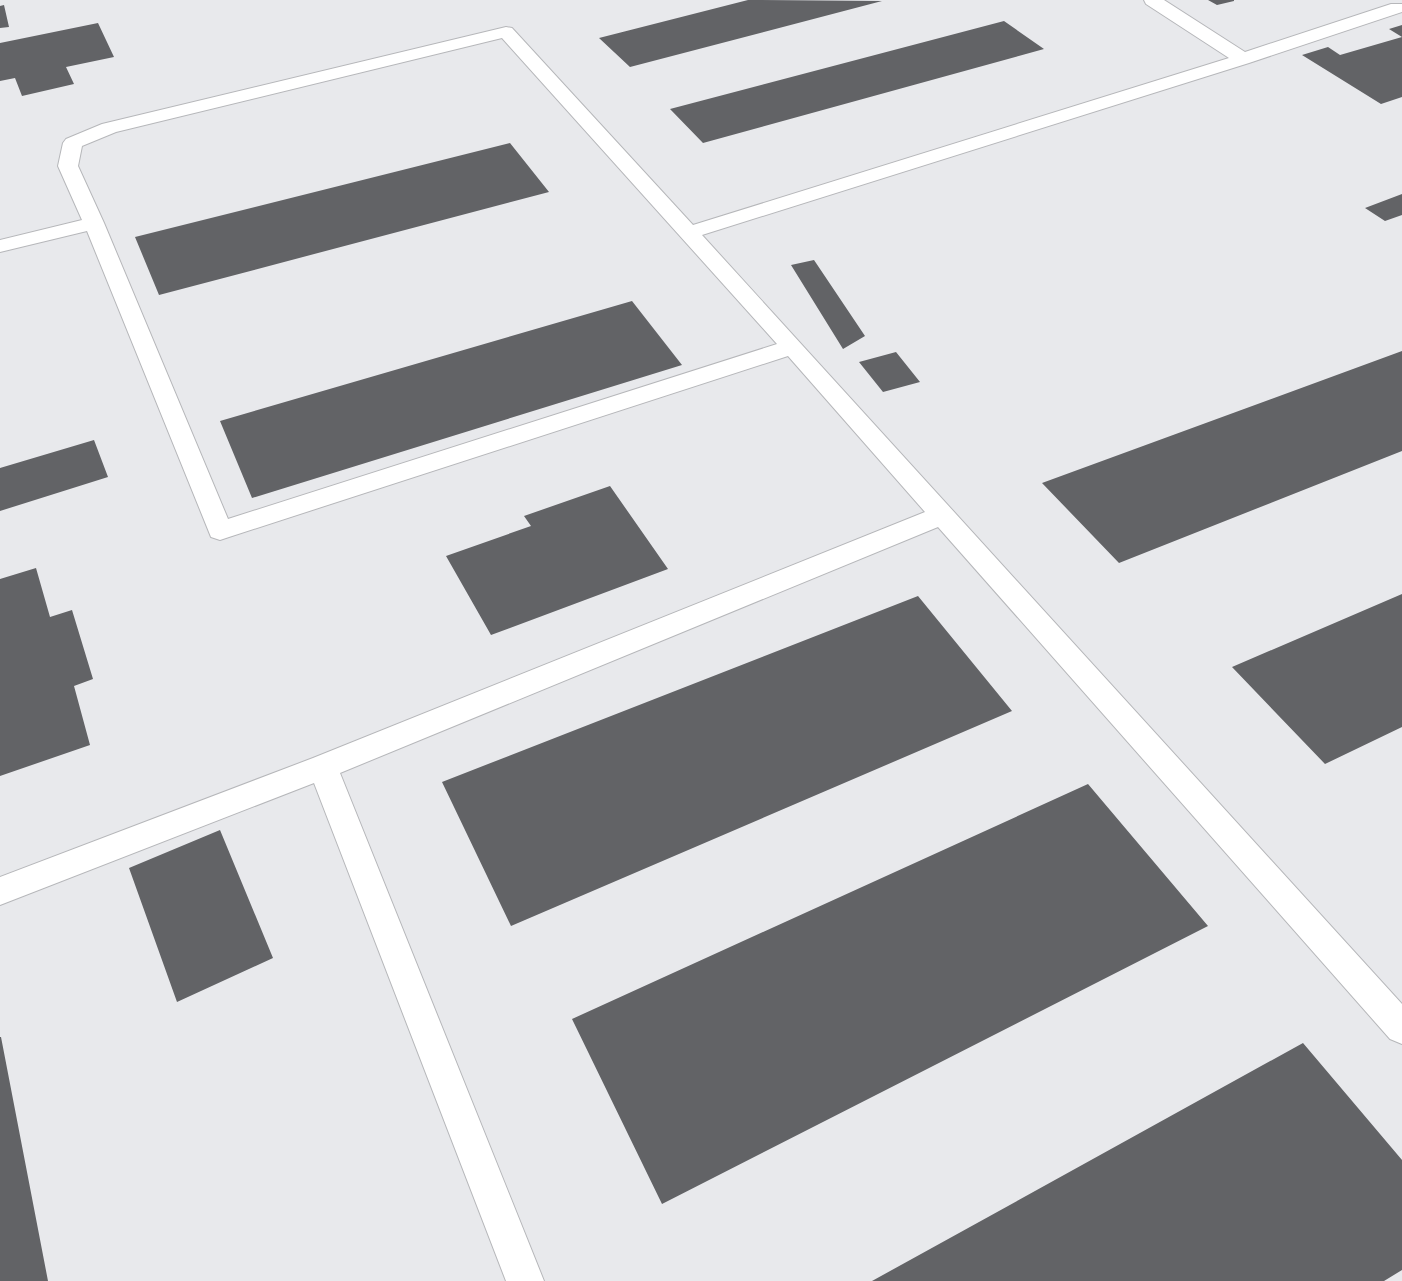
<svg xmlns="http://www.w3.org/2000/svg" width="1402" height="1281" font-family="'Work Sans',sans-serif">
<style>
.building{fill:#626366}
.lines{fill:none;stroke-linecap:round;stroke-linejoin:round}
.minor-casing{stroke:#b6b7ba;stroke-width:2}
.minor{fill:#fff;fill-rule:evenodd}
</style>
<rect width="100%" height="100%" fill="#e8e9ec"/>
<!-- building -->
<path class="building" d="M748,0l134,1 -252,66 -31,-29z
M1208,0h26v1l-17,4z
M4,5l5,22 -9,1v-22z
M1004,21l40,28 -341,94 -33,-34z
M98,23l16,34 -48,10 8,17 -52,12 -7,-18 -15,3v-38z
M1402,25v72l-21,7 -79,-49 26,-8 12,8 62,-18 -13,-8z
M510,143l39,49 -390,103 -24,-58z
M1402,194v21l-17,6 -20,-13z
M814,260l51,76 -22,13 -52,-84z
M632,301l50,64 -430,133 -32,-77z
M1402,351v100l-283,112 -77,-80z
M896,352l24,30 -37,10 -24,-30z
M94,440l14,37 -108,34v-43z
M610,486l58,83 -177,66 -45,-79 85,-30 -7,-10z
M36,568l14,49 22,-7 21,69 -19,7 16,59 -90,31v-197z
M1402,594v133l-77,37 -93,-97z
M918,596l94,115 -501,215 -69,-144z
M1088,784l120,142 -546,278 -90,-185z
M220,830l53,128 -96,44 -48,-134z
M0,1037h1l47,244h-48z
M1303,1043l99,117v110l-18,11h-512z"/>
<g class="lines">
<!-- minor casing -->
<g class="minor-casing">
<path id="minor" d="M1144,0h20l81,52 146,-48h11v8l-153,51 -547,172 700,769v40l-12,-5 -452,-512 -598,246 204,508h-38l-192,-498 -314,122v-28l313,-119 612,-246 -137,-156 -559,181 -9,3 -9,-3 -124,-306 -87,21v-12l82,-20 -24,-54 5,-23 3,-4 36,-15 404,-97 6,1 181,197 536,-167 -83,-54zM502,38l275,306 -549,175 -124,-296 -26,-57 4,-20 34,-14z"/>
</g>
<!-- minor -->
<use href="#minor" class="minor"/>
</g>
</svg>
